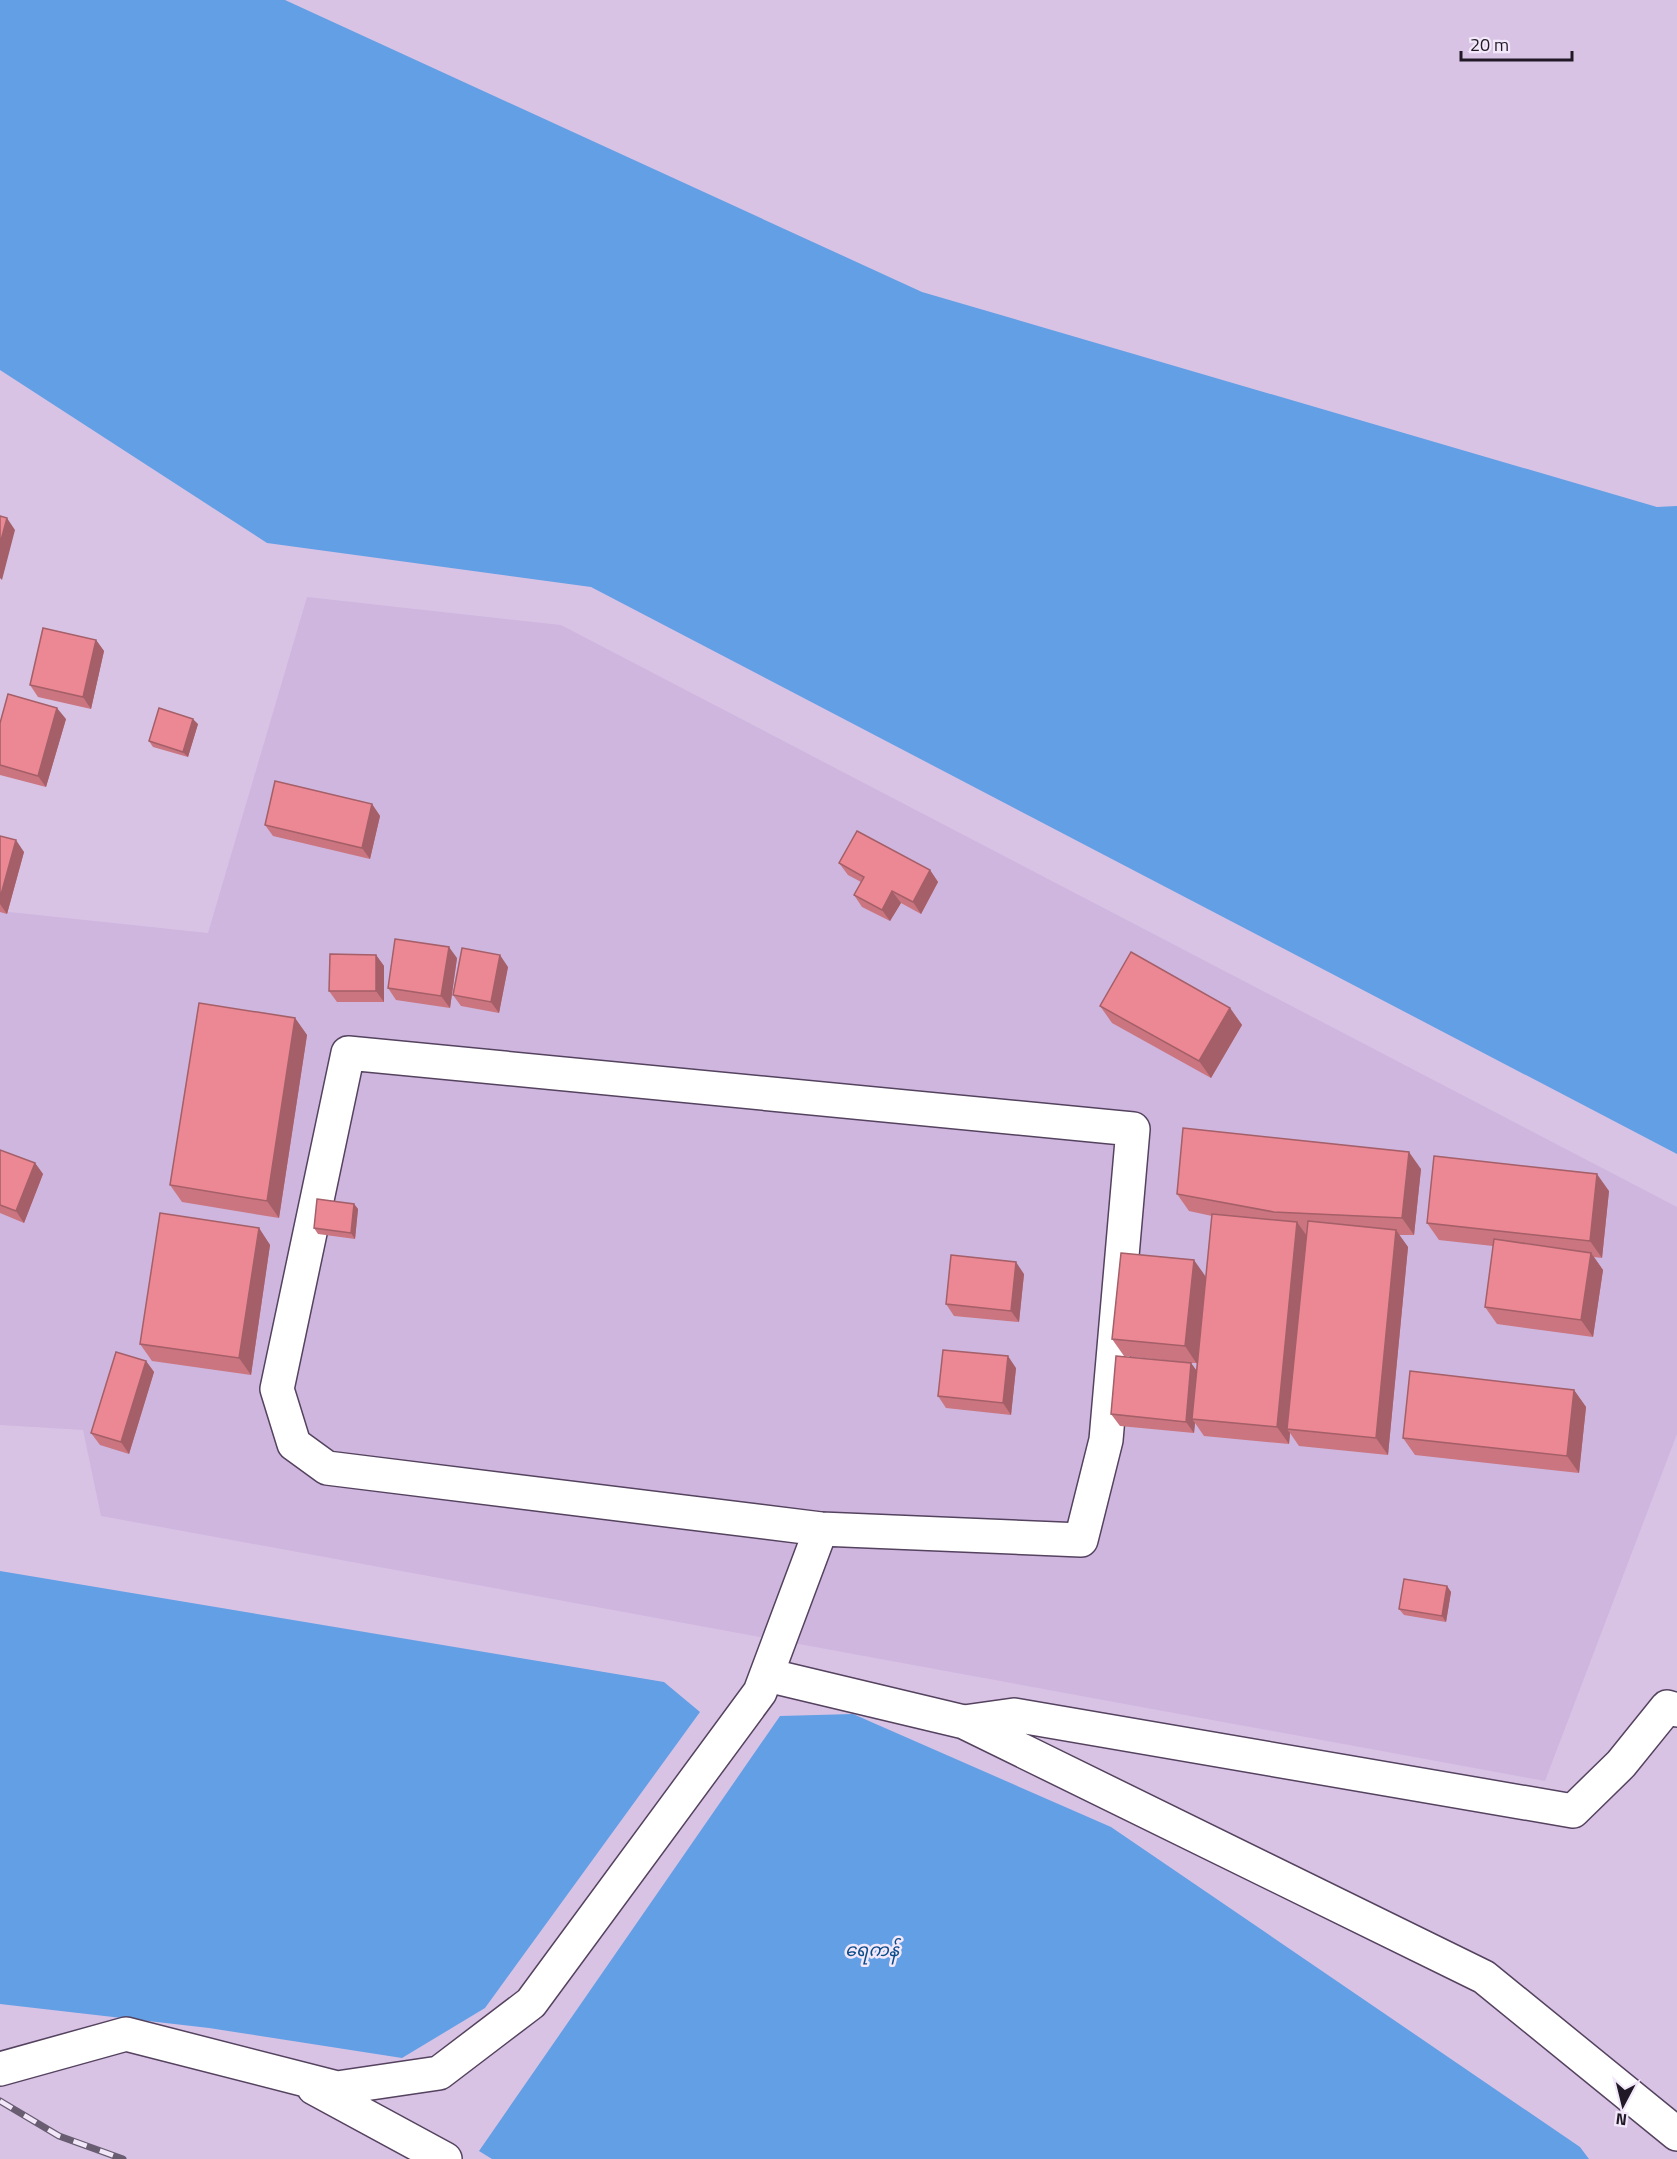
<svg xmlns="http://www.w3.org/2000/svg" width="1677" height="2159" font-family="'Titillium Web','Noto Sans Myanmar',sans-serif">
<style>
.built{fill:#cfb6de}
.water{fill:#639fe5}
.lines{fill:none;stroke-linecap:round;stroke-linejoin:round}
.minor-casing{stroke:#54425f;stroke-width:36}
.minor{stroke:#fff;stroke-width:33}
.rail-casing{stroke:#695d72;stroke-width:7}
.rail{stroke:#f3e8fa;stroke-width:4.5;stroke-dasharray:14;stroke-linecap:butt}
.wall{fill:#ca757f;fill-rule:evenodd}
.shaded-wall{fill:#a45f68}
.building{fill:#eb8894;stroke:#a45f68;stroke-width:1.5}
.labels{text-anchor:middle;stroke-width:5;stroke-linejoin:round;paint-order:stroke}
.water-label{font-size:18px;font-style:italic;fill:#0a4b8a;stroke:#f3e8fa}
</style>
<rect width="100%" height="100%" fill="#d8c3e5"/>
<!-- built -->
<path class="built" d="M307,597l254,28 1116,582v227l-132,347 -1444,-265 -18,-86 -83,-5v-514l208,22z"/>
<!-- water -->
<path class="water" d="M0,0h285l637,292 735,215 20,-1v648l-1086,-567 -324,-44 -267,-173z
M0,1571l664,111 36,30 -215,296 -83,50 -193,-30 -209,-24z
M853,1714l258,113 469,320 9,12h-1097l-13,-8 301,-435z"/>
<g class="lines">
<!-- minor casing -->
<g class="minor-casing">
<path id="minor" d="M348,1053l785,76 -27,311 -25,100 -260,-11 -494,-61 -33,-24 -17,-55z
M767,1675l197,47 50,-7 559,96 48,-47 46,-57 10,3
M964,1722l520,255 193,157
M0,2069l126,-35 211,54 102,-15 92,-70 229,-311 61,-163
M314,2088l131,71"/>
</g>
<!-- minor -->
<use href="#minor" class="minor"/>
<!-- rail casing -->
<g class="rail-casing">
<path id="rail" d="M0,2101l59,35 64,23"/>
</g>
<!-- rail -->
<use href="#rail" class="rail"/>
</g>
<!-- wall -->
<path class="wall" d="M96,640l8,11 -13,58 -53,-12 -8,-12z
M66,719l-20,68 -46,-12v-52z
M198,724l-10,33 -35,-10 -4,-6z
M372,804l8,12 -10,43 -97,-23 -8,-11z
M0,836l24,16 -17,62 -7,-2z
M839,863l91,7 8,12 -17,32 -20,-11 -11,18 -28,-14 -8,-12 7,-13 -13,-7z
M376,955l8,11v36h-47l-8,-11z
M457,958l-7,50 -54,-8 -8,-12z
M508,967l-9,46 -38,-7 -8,-11z
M1100,1006l130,2 12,17 -31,53 -99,-55z
M295,1018l12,17 -28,183 -97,-16 -12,-17z
M0,1150l35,13 8,11 -19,49 -24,-10z
M1421,1169l-7,66h-15l9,12 -20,208 -89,-9 -9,-13 -1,11 -85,-8 -9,-13 -1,10 -74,-7 -9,-12 72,-52 -59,-6 -12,-17 94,-62 6,-61 -23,-5 -12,-17zM1191,1363h6l-1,7z
M1609,1191l-7,67 -8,-1 9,13 -10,67 -96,-13 -12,-17 8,-61 -54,-6 -12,-17z
M354,1204l4,5 -3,30 -37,-5 -4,-6z
M259,1228l11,17 -19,130 -99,-14 -12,-17z
M1024,1274l-5,48 -65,-6 -8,-12z
M146,1361l8,11 -25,82 -29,-9 -9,-12z
M1016,1368l-5,47 -65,-7 -8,-12z
M1574,1390l12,17 -7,66 -164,-18 -12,-17z
M1447,1586l4,6 -5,30 -42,-7 -5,-6z"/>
<!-- shaded-wall -->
<path class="shaded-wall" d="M7,518l8,12 -13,50 -2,-2v-34z
M96,640l8,11 -13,58 -8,-12z
M57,708l9,11 -20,68 -8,-11z
M193,719l5,5 -10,33 -5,-5z
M372,804l8,12 -10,43 -8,-11z
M16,840l8,12 -17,62 -7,-10v-6z
M930,870l8,12 -17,32 -8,-12z
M892,891l9,12 -11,18 -8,-11z
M449,947l8,11 -7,50 -9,-12z
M376,955l8,11v36l-8,-11z
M500,955l8,12 -9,46 -8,-11z
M1230,1008l12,17 -31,53 -12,-17z
M295,1018l12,17 -28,183 -12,-17z
M1409,1152l12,17 -7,66 -12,-17z
M35,1163l8,11 -19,49 -8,-12z
M1597,1174l12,17 -7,67 -12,-17z
M354,1204l4,5 -3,30 -4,-6z
M1297,1222l12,17 -22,190 3,4 -1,11 -12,-17z
M259,1228l11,17 -19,130 -12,-17z
M1396,1230l12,17 -20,208 -12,-17z
M1591,1253l12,17 -10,67 -12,-17z
M1194,1260l12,17 -9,87 -12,-18z
M1016,1262l8,12 -5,48 -8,-11z
M1008,1356l8,12 -5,47 -8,-12z
M146,1361l8,11 -25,82 -8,-12z
M1191,1363l8,11 -7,45 3,4 -1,10 -8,-11z
M1574,1390l12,17 -7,66 -12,-17z
M1447,1586l4,6 -5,30 -4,-6z"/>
<!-- building -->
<path class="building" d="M0,516l7,2 -7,26z
M43,628l53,12 -13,57 -53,-12z
M8,694l49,14 -19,68 -38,-11v-42z
M159,708l34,11 -10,33 -34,-11z
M275,781l97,23 -10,44 -97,-23z
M857,831l73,39 -17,32 -21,-11 -10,19 -28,-15 10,-18 -25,-14z
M0,836l16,4 -16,58z
M395,939l54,8 -8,49 -53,-8z
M462,948l38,7 -9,47 -38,-7z
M1131,952l99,56 -31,53 -99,-55z
M330,954l46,1v36h-47z
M199,1003l96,15 -28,183 -97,-16z
M1183,1128l226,24 -7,66 -128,-6 -97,-18z
M0,1150l35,13 -19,48 -16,-6z
M1434,1156l163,18 -7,67 -163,-18z
M317,1199l37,5 -3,29 -37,-5z
M160,1213l99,15 -20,130 -99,-14z
M1212,1214l85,8 -20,205 -85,-8z
M1308,1221l88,9 -20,208 -89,-9z
M1494,1239l97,14 -10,67 -96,-13z
M1121,1253l73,7 -9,86 -73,-7z
M951,1255l65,7 -5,49 -65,-7z
M943,1350l65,6 -5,47 -65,-7z
M116,1352l30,9 -25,81 -30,-9z
M1116,1356l75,7 -5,59 -75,-8z
M1410,1371l164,19 -7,66 -164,-18z
M1404,1579l43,7 -5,30 -43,-7z"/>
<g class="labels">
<!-- water labels -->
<g class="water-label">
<text x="872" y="1956">ရေကန်</text>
</g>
</g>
<!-- north arrow -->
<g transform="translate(1623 2105) rotate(187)" stroke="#f3e8fa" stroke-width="4.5" paint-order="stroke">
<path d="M0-4.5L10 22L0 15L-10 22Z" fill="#211a26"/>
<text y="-9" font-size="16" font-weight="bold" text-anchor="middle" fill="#211a26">N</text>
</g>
<!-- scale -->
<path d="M1461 51v9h111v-9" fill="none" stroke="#211a26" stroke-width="3"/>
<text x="1470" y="51" font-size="18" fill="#211a26" stroke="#f3e8fa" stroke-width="4.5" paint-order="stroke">20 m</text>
</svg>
